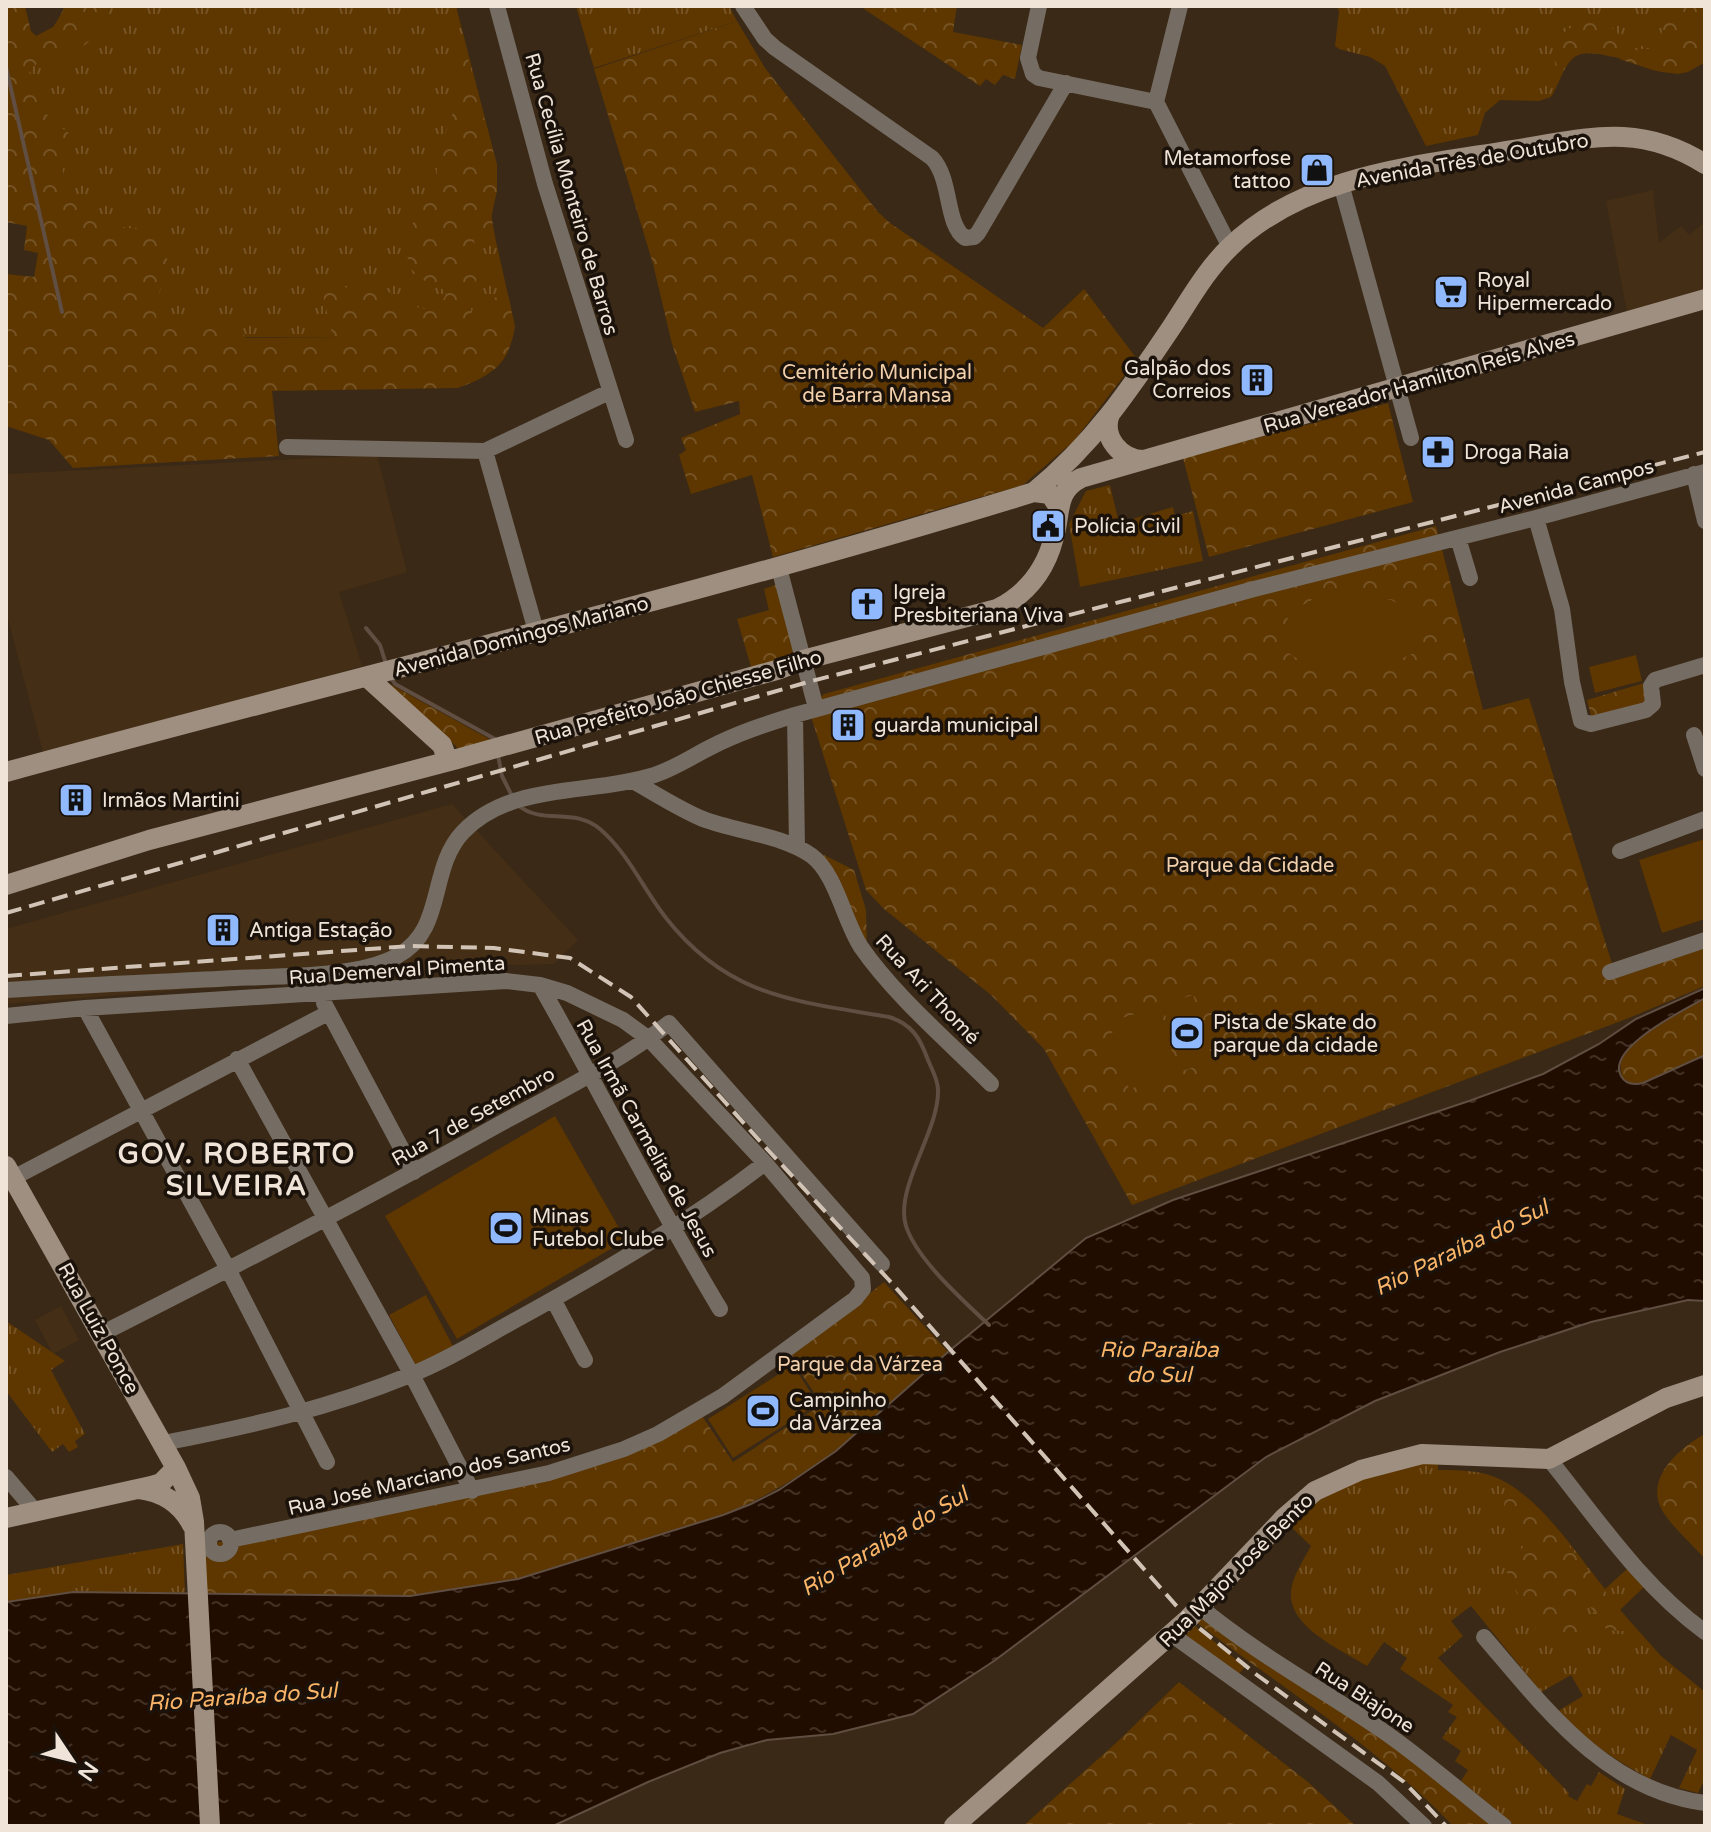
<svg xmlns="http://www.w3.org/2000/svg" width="1711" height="1832" font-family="'Varela Round',sans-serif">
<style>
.built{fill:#442e15}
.grass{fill:url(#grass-tufts)}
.forest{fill:url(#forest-crowns)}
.pitch{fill:#5d3600}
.water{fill:url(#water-ripples);stroke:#5f4e41;stroke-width:2}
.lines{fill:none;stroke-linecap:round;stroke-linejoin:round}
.stream{stroke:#5f4e41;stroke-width:4}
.street{stroke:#756c63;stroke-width:16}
.secondary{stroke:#9e8f81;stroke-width:20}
.rail{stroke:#d1c4b7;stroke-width:4;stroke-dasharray:16 8;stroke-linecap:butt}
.labels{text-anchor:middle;stroke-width:7;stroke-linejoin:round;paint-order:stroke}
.poi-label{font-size:20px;fill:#f0e4d8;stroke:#1b130b;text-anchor:start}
.street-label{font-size:20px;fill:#f0e4d8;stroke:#1b130b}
.park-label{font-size:20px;fill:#f3d0ac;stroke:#1b130b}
.water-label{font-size:22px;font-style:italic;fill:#fbb569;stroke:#1b130b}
.district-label{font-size:28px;font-weight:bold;letter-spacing:2px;fill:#f0e4d8;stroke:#1b130b}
</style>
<defs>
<pattern id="grass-tufts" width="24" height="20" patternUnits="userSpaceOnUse" patternTransform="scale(2)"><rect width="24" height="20" fill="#5d3600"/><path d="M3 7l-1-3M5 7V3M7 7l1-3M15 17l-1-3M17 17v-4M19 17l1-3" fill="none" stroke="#755324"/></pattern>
<pattern id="forest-crowns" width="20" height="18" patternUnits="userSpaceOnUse" patternTransform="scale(2)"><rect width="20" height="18" fill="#5d3600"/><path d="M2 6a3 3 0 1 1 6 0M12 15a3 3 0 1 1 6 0" fill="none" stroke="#755324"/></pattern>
<pattern id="water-ripples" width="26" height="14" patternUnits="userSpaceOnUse" patternTransform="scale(2)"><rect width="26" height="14" fill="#210d00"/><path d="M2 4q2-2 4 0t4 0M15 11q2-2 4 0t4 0" fill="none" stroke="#423024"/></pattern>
</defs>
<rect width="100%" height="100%" fill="#3a2916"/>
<!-- built -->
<path class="built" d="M1653,190l6,53 22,-17 8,9 16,-13v67l-78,23 -21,-111z
M377,455l30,117 -68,20 23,74 -318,90 -38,-145v-137z
M452,804l126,136 -24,24 -78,2 -470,38v-75z
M61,1306l18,34 -26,14 -18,-34z"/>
<!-- grass -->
<path class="grass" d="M65,6h391l41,159v25l-6,29 24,107c-4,34 -27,52 -58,62l-101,-50 -141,-1 -43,-5 -94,-35 -46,-191c-1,-8 -4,-17 -4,-25 0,-22 28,-54 37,-75z
M576,6h153l8,15 -143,47z
M1337,6h368v56l-17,10 -10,2c-25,-2 -86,-32 -105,-16 -10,9 -14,27 -22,39l-12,4 -39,-1 -15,13 -7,22 -52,11 -41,-80 -15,-9 -31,-8 -4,-3 4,-34z
M1110,485l9,38 54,-16 2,9 18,-5 10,50 -123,26 -11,-63 17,-33z
M6,1321l59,40 -14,9 34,64 -10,7 3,6 -9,5 -6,-8 -11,8 -46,-61z
M1438,1460v10c16,0 35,0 51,5 46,14 86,77 116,114l23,-21 16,19 -24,23 41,46 44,36v87l-7,14 -19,-5 18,-38 -26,-15 -21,44c-34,-18 -65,-39 -92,-68l25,-15 -12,-21 -30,17 -70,-86 -20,15 12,15 -25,22 131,135 -1,3 9,5 10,-17 4,2 8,-14 26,17 -8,25 34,12h-136l-54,-45 7,-11 -13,-9 6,-10 -19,-13 15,-21 -9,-5 5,-7 -53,-36 7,-11 -23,-16 -17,24c-28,-18 -85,-41 -75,-81 4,-14 12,-26 19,-39l-23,-22 22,-21 35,-22z
M183,1544l2,50 -110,-2 -69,10v-27z"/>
<!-- forest -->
<path class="forest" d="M6,6h19l6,25 5,5 21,-11 8,-19h45c-7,22 -22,43 -45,49 -13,4 -25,5 -35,14 -4,18 10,39 23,52 8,8 18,11 24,21l-15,21 1,10 -4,14c7,6 21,10 27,17 7,8 2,12 15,18 22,10 58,0 65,30 7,23 -16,45 -9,68 12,10 25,3 38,-2l16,6 14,-5 7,1 14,18h87l-12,-52 35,2 17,-10c15,17 37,28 59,33l7,-3 7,-14 -2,-4 -21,-10 -15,-14 -1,-26 4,-13 23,-48 6,-19 3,-20 15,-42 2,-17 -6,-14 8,-30 35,128v25l-6,23 4,24 -11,-7 -6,2 -4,8 5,33 -8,20v25l6,6 8,-2 8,-24 15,-3c13,51 0,77 -51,93l-185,3 7,65 -206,12 -24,-28 -43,-14v-152l28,3 4,-24 -14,-3 3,-24 -21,-4z
M866,6h91l-4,26 69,13 -7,34 -12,-4 -8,10 -9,-6 -6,7 -116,-77z
M1665,6h40v56c-33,21 -52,7 -86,-3l20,-10h17l5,-11z
M1587,17c10,5 23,8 31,16l1,19 -6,5c-13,-3 -30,-9 -41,2 -7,7 -6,10 -15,13l-4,-19 10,-8v-12z
M737,21l28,47 113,144 12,11 153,105 41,-39 53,70 -63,82 -51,44 -250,72 -21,-82 -61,19 -12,-39 7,-5 -5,-12 59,-24 -1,-13 -44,11 -23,-68 -19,-80 -59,-195z
M1388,403l25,99 -204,55 -26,-99z
M1436,526l47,184 46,-12 86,275 90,-30v43l-76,32 -497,187 -88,-156 -53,-54 -107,-86 -18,-19 -57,-180 15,-16z
M778,584l23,79 -47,14 -17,-58 32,-9 -5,-21z
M388,683l103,57 -30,11z
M1644,683l6,20 -58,16 -5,-19z
M824,855l30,15 12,40 1,38 -49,-89z
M1705,998v57l-61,28 -10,2 -12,-7 -2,-17c16,-29 56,-47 85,-63z
M884,1282l64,70c-66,65 -139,128 -225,163l-205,64 -75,14 -33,3 -203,-2 -3,-49 346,-69 150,-63 33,49 89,-58 -32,-47z
M1705,1434v125c-13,-15 -31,-30 -42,-47 -20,-33 16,-64 42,-78z
M1505,1483l39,32 94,117 -31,-2 -30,-41 -4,19 -6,4 17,7v14l-4,7 -33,-6 -11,-5 -39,-76 4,-8h14l5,6 7,-9h4l5,8 8,-2v-4l-8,-12 -25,-9 -7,-12z
M1201,1616l169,112 124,98h-41c-76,-80 -170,-137 -257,-204z
M1189,1621l56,46 -10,11 -56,-46z
M1179,1682l129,100 48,44h-333l93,-83z"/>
<!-- pitch -->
<path class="pitch" d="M1330,589l61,11 27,15 -4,38 -42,18h-54l-33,-20 3,-37z
M1636,655l6,26 -47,12 -6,-26z
M1705,839v80l-43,14 -23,-73z
M1193,995l20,66 -31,10 -20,-67z
M1158,1007l21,67 -50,15 -20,-67z
M555,1116l71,124 -169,99 -72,-123z
M426,1295l28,53 -37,20 -28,-53z
M793,1365l25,39 -85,54 -25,-39z"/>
<!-- water -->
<path class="water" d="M1705,988v10c-19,11 -100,50 -84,78 5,9 14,9 22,7l62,-28v246l-17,-1 -97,22 -91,30 -125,49 -109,56 -272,204 -81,53 -80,20 -66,6 -47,13 -72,29 -95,44h-547v-224l67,-10 337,4 108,-17 205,-64 28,-11 28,-14 57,-39 112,-99 138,-114 87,-38 296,-99 74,-27 56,-30 37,-25z"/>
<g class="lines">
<!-- stream -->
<path class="stream" d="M6,67l56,245
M366,628l14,17 6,19
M390,676l5,8 100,55 1,4
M498,755l4,21 10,20
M519,806c24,19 55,1 81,23 29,25 43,60 66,89 63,80 130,83 223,99 23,7 31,21 39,43 4,10 9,17 10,29 2,41 -44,99 -32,137 11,34 57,74 83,99"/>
<!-- street -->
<path class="street" d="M497,6l48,178 81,256
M743,6l22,33 10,9 157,110c20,21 13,66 33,80l9,-1 4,-4 88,-150
M1039,6l-11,52 5,16 6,4 117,24
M1156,102l74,145
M1156,102l24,-96
M1341,184l70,254
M287,447l198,4 124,-59
M485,451l51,180
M1694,474l11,47
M1536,518l26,91 10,73 9,39 10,3 55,-14 7,-6 -2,-18 4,-6 50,-15
M1458,538l12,40
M779,568l37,140
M1694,735l11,34
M633,781c23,13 46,28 70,38 34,13 80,16 109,37 24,18 32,65 49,91 33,48 88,95 130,137
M797,847l-2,-132 459,-126 282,-71 169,-46
M1620,851l85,-32
M1610,972l95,-32
M540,985c61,107 116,218 180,324
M6,990c76,-5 153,-8 230,-12 45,-2 121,0 161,-22 49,-26 31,-87 66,-124 48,-50 127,-37 188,-56 21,-6 40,-19 60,-29 27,-14 55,-23 84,-32
M324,1003l90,169
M85,1008l143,261 99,193
M6,1016l79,-8 421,-27 34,4 27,8 56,27 26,19 116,124 97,115 1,11 -8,10 -132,97 -65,38 -34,15 -75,24 -319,67
M237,1059l175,316 60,116
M8,1168l5,10 315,-165
M553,1299l32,61
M101,1334c133,-67 265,-135 395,-208 58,-32 121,-62 173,-103l213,241
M163,1443c84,-16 167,-35 247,-68 38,-15 76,-39 113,-59 83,-46 166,-94 242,-153
M1549,1459c49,61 93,127 156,173
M6,1477l29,34
M209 1543a11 11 0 1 1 22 0a11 11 0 1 1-22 0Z
M1200,1607c58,48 122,82 183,124 42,29 81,64 121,95
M1171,1634l207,149 46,43
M1484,1637c61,71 121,153 221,166"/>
<!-- secondary -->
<path class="secondary" d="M1110,414c-9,23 11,46 34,46
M1034,492c60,-49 96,-103 139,-167 17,-26 34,-56 57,-78 73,-72 186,-81 282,-97 73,-11 125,-29 193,14
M367,677l75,68 6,16
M6,772c342,-94 688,-175 1028,-280l16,2 8,12
M6,885l143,-45 308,-81 323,-90 23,-9 194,-51c30,-15 49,-40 57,-72 7,-24 1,-46 27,-59l624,-179
M6,1166l170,302 14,30 4,24 16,304
M139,1489c24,3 42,14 53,36
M6,1518l145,-32 10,-3 15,-15
M954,1826l234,-207 97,-102 30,-26 46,-21 61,-16 127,5 117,-61 39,-13"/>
<!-- rail -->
<path class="rail" d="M6,913l802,-231 897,-230
M6,976l404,-30 84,2 76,10 61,39 136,152 122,131 299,339 69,56 147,107 42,44"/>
</g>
<!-- icons -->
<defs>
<g id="shop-square" transform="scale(1.8)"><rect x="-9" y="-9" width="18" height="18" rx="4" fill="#90b8fd" stroke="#1b130b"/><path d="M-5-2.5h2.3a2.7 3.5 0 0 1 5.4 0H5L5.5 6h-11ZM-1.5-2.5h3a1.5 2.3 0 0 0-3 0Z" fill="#111"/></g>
<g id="supermarket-square" transform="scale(1.8)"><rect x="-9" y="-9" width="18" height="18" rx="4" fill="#90b8fd" stroke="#1b130b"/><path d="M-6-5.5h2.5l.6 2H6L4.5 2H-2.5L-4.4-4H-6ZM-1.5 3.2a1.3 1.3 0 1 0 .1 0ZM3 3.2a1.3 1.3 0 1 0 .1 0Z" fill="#111"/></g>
<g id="building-square" transform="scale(1.8)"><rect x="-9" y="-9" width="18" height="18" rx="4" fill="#90b8fd" stroke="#1b130b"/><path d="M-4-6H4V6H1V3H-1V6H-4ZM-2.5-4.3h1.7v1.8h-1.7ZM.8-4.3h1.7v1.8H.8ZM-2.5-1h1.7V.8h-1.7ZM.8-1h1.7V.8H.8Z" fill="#111"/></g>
<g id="pharmacy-square" transform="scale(1.8)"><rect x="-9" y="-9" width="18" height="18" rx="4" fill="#90b8fd" stroke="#1b130b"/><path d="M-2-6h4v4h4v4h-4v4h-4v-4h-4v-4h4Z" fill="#111"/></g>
<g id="civic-square" transform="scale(1.8)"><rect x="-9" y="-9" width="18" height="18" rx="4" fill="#90b8fd" stroke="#1b130b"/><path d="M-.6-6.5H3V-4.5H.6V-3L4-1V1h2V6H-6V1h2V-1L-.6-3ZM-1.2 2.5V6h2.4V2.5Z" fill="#111"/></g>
<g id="church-square" transform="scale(1.8)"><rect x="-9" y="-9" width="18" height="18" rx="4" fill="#90b8fd" stroke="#1b130b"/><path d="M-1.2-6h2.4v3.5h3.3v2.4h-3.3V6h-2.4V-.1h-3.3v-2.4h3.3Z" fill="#111"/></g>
<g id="stadium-square" transform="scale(1.8)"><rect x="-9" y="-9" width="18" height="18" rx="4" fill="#90b8fd" stroke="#1b130b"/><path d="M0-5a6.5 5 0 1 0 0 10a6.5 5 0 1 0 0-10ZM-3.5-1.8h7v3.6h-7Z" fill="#111"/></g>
</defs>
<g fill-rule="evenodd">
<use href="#shop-square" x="1317" y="170"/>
<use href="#supermarket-square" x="1451" y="292"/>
<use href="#building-square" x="1257" y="380"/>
<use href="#pharmacy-square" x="1438" y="452"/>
<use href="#civic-square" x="1048" y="526"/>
<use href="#church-square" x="867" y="604"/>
<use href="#building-square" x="848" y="725"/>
<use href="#building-square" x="76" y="800"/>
<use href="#building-square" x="223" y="930"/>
<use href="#stadium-square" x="1187" y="1033"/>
<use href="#stadium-square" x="506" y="1228"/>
<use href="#stadium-square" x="763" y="1411"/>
</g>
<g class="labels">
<!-- poi labels -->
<g class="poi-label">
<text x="1291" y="165" text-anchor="end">Metamorfose<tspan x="1291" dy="23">tattoo</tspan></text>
<text x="1477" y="287">Royal<tspan x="1477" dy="23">Hipermercado</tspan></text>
<text x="1231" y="375" text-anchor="end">Galpão dos<tspan x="1231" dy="23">Correios</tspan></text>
<text x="1464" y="459">Droga Raia</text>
<text x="1074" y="533">Polícia Civil</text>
<text x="893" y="599">Igreja<tspan x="893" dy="23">Presbiteriana Viva</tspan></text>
<text x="874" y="732">guarda municipal</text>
<text x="102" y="807">Irmãos Martini</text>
<text x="249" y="937">Antiga Estação</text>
<text x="1213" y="1029">Pista de Skate do<tspan x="1213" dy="23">parque da cidade</tspan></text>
<text x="532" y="1223">Minas<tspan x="532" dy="23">Futebol Clube</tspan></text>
<text x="789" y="1407">Campinho<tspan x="789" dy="23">da Várzea</tspan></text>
</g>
<!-- street labels -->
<g class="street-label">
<text transform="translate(1472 160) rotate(-10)" y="7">Avenida Três de Outubro</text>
<text transform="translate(572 194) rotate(74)" y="7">Rua Cecília Monteiro de Barros</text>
<text transform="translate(1419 382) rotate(-16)" y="7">Rua Vereador Hamilton Reis Alves</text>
<text transform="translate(1576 486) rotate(-15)" y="7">Avenida Campos</text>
<text transform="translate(521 636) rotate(-15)" y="7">Avenida Domingos Mariano</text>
<text transform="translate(678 697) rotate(-16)" y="7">Rua Prefeito João Chiesse Filho</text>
<text transform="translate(397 970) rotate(-4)" y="7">Rua Demerval Pimenta</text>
<text transform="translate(928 989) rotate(47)" y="7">Rua Ari Thomé</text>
<text transform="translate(473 1116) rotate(-29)" y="7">Rua 7 de Setembro</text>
<text transform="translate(647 1138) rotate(61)" y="7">Rua Irmã Carmelita de Jesus</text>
<text transform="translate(99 1328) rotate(61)" y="7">Rua Luiz Ponce</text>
<text transform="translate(429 1476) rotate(-13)" y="7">Rua José Marciano dos Santos</text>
<text transform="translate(1236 1570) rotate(-45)" y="7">Rua Major José Bento</text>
<text transform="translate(1365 1697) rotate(33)" y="7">Rua Biajone</text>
</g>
<!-- park labels -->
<g class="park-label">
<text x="877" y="379">Cemitério Municipal<tspan x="877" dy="23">de Barra Mansa</tspan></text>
<text x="1250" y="872">Parque da Cidade</text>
<text x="860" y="1371">Parque da Várzea</text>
</g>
<!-- water labels -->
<g class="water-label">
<text transform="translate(1461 1247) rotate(-26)" y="8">Rio Paraíba do Sul</text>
<text x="1159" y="1357">Rio Paraiba<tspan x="1159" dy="25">do Sul</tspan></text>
<text transform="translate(884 1541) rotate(-31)" y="8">Rio Paraíba do Sul</text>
<text transform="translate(242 1696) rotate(-4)" y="8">Rio Paraíba do Sul</text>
</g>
<!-- district labels -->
<g class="district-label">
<text x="237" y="1163">GOV. ROBERTO<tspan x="237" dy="32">SILVEIRA</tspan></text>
</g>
</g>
<!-- border -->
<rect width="1711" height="1832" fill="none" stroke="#f0e4d8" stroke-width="16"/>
<!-- north arrow -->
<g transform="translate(72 1760) rotate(125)" stroke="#1b130b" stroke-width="6" paint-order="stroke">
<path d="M0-6L14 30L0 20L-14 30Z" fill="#f0e4d8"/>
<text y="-12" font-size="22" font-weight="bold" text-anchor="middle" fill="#f0e4d8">N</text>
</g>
</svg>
